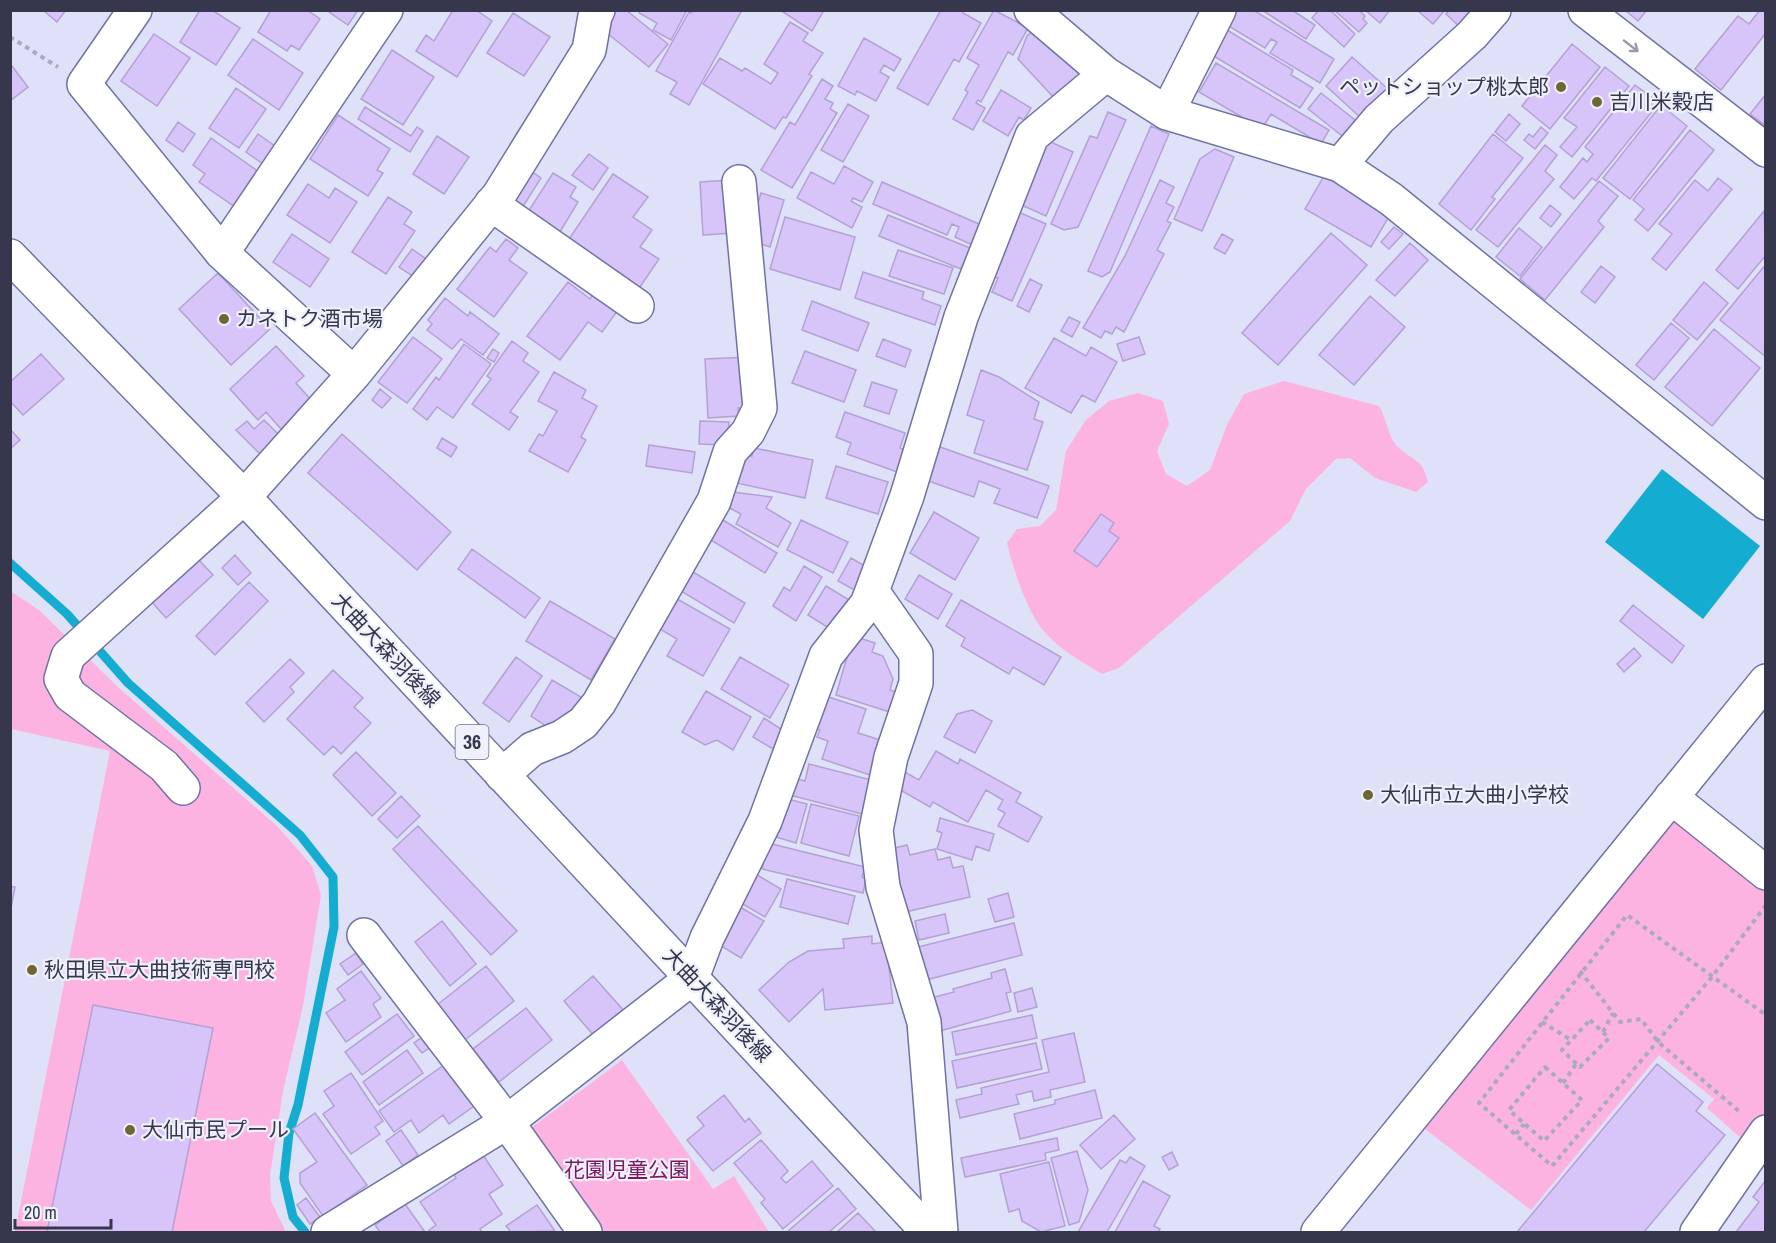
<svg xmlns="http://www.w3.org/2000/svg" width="1776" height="1243" font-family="'Archivo Narrow','Noto Sans JP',sans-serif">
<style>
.green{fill:#fcb3e1}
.water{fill:#14acd1}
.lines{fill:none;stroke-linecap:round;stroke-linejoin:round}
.stream{stroke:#14acd1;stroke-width:9}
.building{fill:#d7c4f8;stroke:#b4a1d4;stroke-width:1.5}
.minor-casing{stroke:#7073a4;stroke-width:36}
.major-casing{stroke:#7073a4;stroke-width:36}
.path{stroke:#a9aac1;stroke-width:4;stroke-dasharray:4.5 4.5;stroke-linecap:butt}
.minor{stroke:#fff;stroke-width:33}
.major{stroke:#fff;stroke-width:33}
.oneway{stroke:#9a9ba6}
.poi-dot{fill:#6e6733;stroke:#eef0fb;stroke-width:2}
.labels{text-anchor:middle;stroke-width:4.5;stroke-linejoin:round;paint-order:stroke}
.shield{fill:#eef0fb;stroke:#6d6e81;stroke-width:1.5}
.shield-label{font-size:20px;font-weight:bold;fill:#36374d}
.poi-label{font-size:21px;fill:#36374d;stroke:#eef0fb;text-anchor:start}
.street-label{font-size:21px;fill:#36374d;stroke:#eef0fb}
.park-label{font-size:21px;fill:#7b1861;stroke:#eef0fb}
</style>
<rect width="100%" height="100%" fill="#dfe1f8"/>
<!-- green -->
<path class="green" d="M1284,381l95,25c7,11 9,30 17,39 16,17 26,11 32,37l-12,10 -41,-14 -25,-20 -14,1 -30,30 -16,32 -171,147 -17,6c-21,-13 -44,-25 -60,-45 -16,-20 -29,-61 -35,-86l10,-14 23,-3 16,-16 10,-59 20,-31 23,-19 29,-8 25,8 6,23 -12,27 9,23 21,12 23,-16 17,-45 17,-31z
M10,591l29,19 80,78 159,139 34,39 9,29 -18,111 -20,85 -13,84 1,26 15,31h-271l95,-481 -99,-22z
M1670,811l95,76v225l-22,28 -36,-32 7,-9 -55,-44 -128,155 -114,-87z
M622,1060l91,129 21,-13 35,56h-171l-71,-101z"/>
<!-- water -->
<path class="water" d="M1662,469l98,77 -57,73 -98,-77z"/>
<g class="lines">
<!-- stream -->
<path class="stream" d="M10,563l57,51 61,69 172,152 33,42 1,50 -36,178 -9,28 -5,45 9,39 12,15"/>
</g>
<!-- building -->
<path class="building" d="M43,10h23l-9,12z
M200,10h12l28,18 -24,37 -36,-23z
M271,10h36l13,9 -21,31 -8,-5 -4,6 -29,-19z
M326,10h32l-10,15z
M453,10h23l16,11 -35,56 -41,-26 10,-16 8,6z
M617,10h9l42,34 -19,23 -47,-38z
M640,10h47l-16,30 -18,-10 4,-7 -18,-10z
M693,10h49l-53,95 -19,-11 7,-12 -21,-11 33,-59 2,1z
M780,10h44l-12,21z
M941,10h24l-2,3 18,10 -22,39 -5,-3 -26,46 -31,-17z
M994,10l34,18 -15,27 -5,-3 -27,50 -3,-2 -2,3 9,5 -12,22 -20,-11 15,-27 -3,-2 14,-25 -12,-7z
M1235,10h18l81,49 -14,24 -50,-30 7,-11 -6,-3 -6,9 -38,-23z
M1262,10h30l23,15 -9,14z
M1319,10h11l25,24 -11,13 -32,-29z
M1334,10h25l6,6 -2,3 4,4 -8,9z
M1365,10h25l-10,13z
M1417,10h28l-12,14z
M1449,10h31l-17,20 -17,-16z
M1625,10h22l-9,11z
M1760,10h6v23l-45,57 -26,-21 43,-53 11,8z
M513,13l37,24 -26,39 -37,-23z
M790,22l18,11 -5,8 20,12 -14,21 3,2 -26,42 -3,-1 -8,12 -72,-45 17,-26 22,13 3,-3 26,16 7,-11 -14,-9z
M1039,25l44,48 -28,26 -37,-40 9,-23z
M1227,30l66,40 -2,5 22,13 -13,20 -88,-53z
M154,34l36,24 -33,48 -36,-25z
M864,38l37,21 -7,12 -10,-6 -4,7 9,5 -13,24 -19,-10 -2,4 -17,-9z
M253,39l50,34 -24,37 -51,-35z
M1572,44l28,23 -50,62 -28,-23z
M392,50l42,27 -31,48 -42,-26z
M1352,57l36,32 -26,30 -36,-33z
M1216,63l113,67 -8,14 -50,-30 -9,15 -63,-37z
M12,66l16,21 -18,14v-33z
M1605,67l24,19 -57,71 -12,-10 17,-20 -13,-9z
M822,79l11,7 -8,13 8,4 -3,6 7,4 -45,75 -31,-18 29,-48 5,3z
M1635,85l24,18 -63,78 -4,-3 -18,21 -14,-12 23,-29 4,4 6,-8 -8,-7z
M236,88l30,21 -27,39 -30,-20z
M1001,90l30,18 -7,12 -5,-3 -11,19 -25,-15z
M1321,93l38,30 -13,16 -38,-30z
M1766,94v32l-16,-12z
M848,104l21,12 -26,46 -22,-12z
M1661,105l26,21 -57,73 -27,-21z
M365,107l46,29 6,-9 6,4 -13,21 -52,-33z
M1108,112l18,8 -48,107 -14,3 -13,-6 39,-88 7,2z
M1509,114l11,10 -14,17 -11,-9z
M338,115l52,34 -13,21 6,3 -15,23 -58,-37z
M178,122l17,12 -12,18 -17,-12z
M1151,126l18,8 -59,138 -8,5 -14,-6z
M1541,127l7,6 -13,16 -11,-9 5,-6 4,3z
M1690,130l24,20 -66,81 -13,-11 9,-11 -11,-9z
M258,134l17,12 -12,18 -17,-12z
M1493,134l30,24 -31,39 3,2 -24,31 -32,-26z
M437,136l32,21 -25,37 -31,-20z
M211,138l48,34 -24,35 -36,-25 6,-8 -12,-9z
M1044,139l29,13 -27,64 -29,-13z
M1545,145l12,10 -12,16 9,8 -56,68 -22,-17z
M1215,149l19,8 -32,74 -28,-12 26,-60z
M589,154l19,14 -15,22 -21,-15z
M844,166l29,16 -11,20 -9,-4 -2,3 11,6 -10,21 -55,-30 14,-26 23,12z
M531,171l10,7 -24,38 -11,-7z
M553,173l23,14 -6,10 8,5 -18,30 -32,-20z
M613,174l35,23 -15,20 19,13 -12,17 19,12 -21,31 -71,-48z
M1324,176l66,39 -19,32 -66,-38z
M1718,178l14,11 -66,81 -14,-11 20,-25 -13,-10 36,-44 13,11z
M730,180l4,53 -31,2 -3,-53z
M1160,180l14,7 -8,16 8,4 -7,14 4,2 -14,27 7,4 -40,78 -8,-5 -4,7 -7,-3 -4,7 -18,-10 42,-72z
M1599,181l19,15 -20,25 6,6 -59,73 -25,-21z
M882,182l104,45 -9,20 -22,-10 4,-10 -7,-3 -5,11 -74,-31z
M308,184l21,14 6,-10 22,14 -27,41 -43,-28z
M761,193l23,7 -14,47 -23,-8z
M388,197l24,15 -8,12 11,7 -29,43 -34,-22z
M1550,205l11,9 -10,13 -11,-9z
M1016,211l30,13 -34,77 -20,-9 6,-14 -9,-3z
M1764,211l2,44 -28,34 -22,-19z
M888,215l82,33 -9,21 -82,-33z
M785,217l70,20 -15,53 -70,-21z
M1394,227l9,7 -14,15 -8,-7z
M1519,228l23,19 -22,29 -24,-19z
M1331,233l36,32 -89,100 -36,-32z
M292,234l37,25 -19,28 -37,-25z
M1222,234l11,6 -8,14 -11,-6z
M506,239l12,9 -9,12 18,13 -33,44 -37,-28 33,-42 6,5z
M1410,243l18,17 -33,36 -19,-16z
M412,249l17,12 -12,18 -18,-12z
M898,250l55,18 -9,26 -55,-18z
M1766,264v93l-46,-37z
M1601,266l14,11 -20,26 -14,-11z
M863,272l61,20 -2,7 19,7 -6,19 -80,-27z
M218,273l52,56 -39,36 -52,-56z
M1030,279l12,6 -13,27 -12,-6z
M568,282l22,17 5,-7 23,18 -16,22 -14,-10 -28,38 -33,-24z
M1704,282l24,21 -31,37 -24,-20z
M1370,296l35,31 -51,58 -35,-30z
M445,298l23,18 2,-4 29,22 -16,21 -22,-16 -9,10 -25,-19 5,-6 -4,-4z
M812,301l57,22 -11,28 -56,-21z
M1069,317l11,5 -8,15 -11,-6z
M1671,323l18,15 -35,42 -18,-15z
M1714,329l46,39 -48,58 -47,-39z
M413,337l29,22 -35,44 -29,-21z
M1139,337l6,17 -22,7 -6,-17z
M1054,338l32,18 5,-9 26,15 -22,40 -13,-7 -11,18 -46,-25z
M883,339l28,11 -6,17 -29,-11z
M512,341l16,12 -5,8 16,11 -29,40 8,5 -9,13 -37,-26 19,-25 -4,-3z
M464,344l27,20 -38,54 -16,-11 -10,13 -14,-11 23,-32 3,3z
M276,346l28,30 -8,7 16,18 -31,28 -15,-17 -8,8 -28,-31z
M493,349l6,4 -5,9 -7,-4z
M805,351l51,19 -12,32 -52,-19z
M41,354l23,25 -41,36 -13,-14v-19z
M749,357l3,51h-14l1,8 -31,2 -3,-59z
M981,370l18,7 40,25 -5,17 9,3 -16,48 -53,-17 10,-32 -17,-6z
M554,372l32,18 -4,8 15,8 -16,31 5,3 -18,32 -39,-21 10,-17 4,2 14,-25 -19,-10z
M872,382l25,8 -8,24 -25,-8z
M380,389l11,9 -9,10 -10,-8z
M845,412l60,21 -5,15 8,3 -8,22 -53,-19 4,-11 -15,-6z
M264,420l16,16 -19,19 -25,-25 11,-9 7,8z
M700,421l29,1 -2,23 -28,-1z
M10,429l10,11 -10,9z
M342,434l109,98 -34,38 -109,-97z
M442,438l15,9 -6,10 -14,-9z
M932,444l117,42 -12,32 -43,-15 6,-14 -21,-8 -5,16 -54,-19z
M649,445l46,7 -3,21 -46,-7z
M754,448l59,12 -8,38 -73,-16 6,-29 14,3z
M836,466l52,16 -10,32 -52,-16z
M733,492l39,5 -6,11 25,15 -13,24 -42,-23 5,-10 -15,-8z
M934,512l45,26 -24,42 -45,-27z
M1101,514l13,9 -5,8 10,7 -22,29 -23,-16z
M718,517l59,36 -12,20 -59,-36z
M801,520l47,22 -15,31 -46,-23z
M472,549l68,49 -15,20 -67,-49z
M235,555l16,18 -13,12 -16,-17z
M197,558l16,17 -47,43 -16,-18z
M851,558l19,11 -12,23 -20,-11z
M804,566l18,11 -26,44 -23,-15 11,-19 6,4z
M693,572l52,31 -11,20 -53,-32z
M919,575l33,19 -14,25 -33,-20z
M249,582l19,19 -53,54 -19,-19z
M826,586l25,15 -19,29 -24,-15z
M672,596l58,33 -27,47 -36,-20 10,-17 -22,-13z
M961,600l100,57 -17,28 -31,-18 -4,7 -48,-28 4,-8 -19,-12z
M550,601l65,38 -24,41 -65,-39z
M1633,605l51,41 -12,17 -52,-42z
M853,636l22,7 -3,9 11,4 10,23 -3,11 8,3 -5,20 -57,-18z
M1634,648l7,8 -17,16 -7,-8z
M516,657l26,19 -33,46 -26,-19z
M740,657l49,28 -19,33 -49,-29z
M290,659l14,14 -14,14 4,5 -30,30 -18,-19z
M333,670l30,28 -9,9 17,16 -30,31 -8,-8 -9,9 -37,-36z
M552,680l34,20 -12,21 -28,5 -15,-10z
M706,691l45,26 -18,33 -16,-10 -12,5 -23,-13z
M819,694l47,15 -8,24 32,10 -11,35 -57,-19 6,-18 -11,-4 3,-7 -7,-2z
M972,710l20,11 -17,32 -31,-16 13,-23z
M764,718l20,13 -11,18 -20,-12z
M936,751l22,13 2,-5 61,34 -5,9 26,15 -14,25 -30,-16 7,-13 -7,-4 5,-9 -17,-10 -18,32 -35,-20 -3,5 -35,-20 8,-16 16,9z
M356,752l40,41 -24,23 -39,-41z
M809,764l66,17 -9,34 -80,-21 5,-17 14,4z
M401,796l19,20 -23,22 -19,-19z
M784,798l23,6 -11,39 -23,-7z
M811,804l48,12 -10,40 -48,-13z
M940,818l54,16 -5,17 -13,-5 -4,14 -35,-11 5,-16 -5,-2z
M418,826l99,105 -26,24 -98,-106z
M768,843l97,24 -3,10 4,2 -3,14 -101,-24z
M907,845l3,10 25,-6 3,11 12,-3 3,11 10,-2 7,31 -69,16 -15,-63z
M752,872l29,17 -16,28 -29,-17z
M787,879l68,17 -7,28 -68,-17z
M10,886l5,1 -5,26z
M1008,893l6,24 -19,5 -7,-23z
M735,904l29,17 -23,37 -28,-17z
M945,914l4,19 -30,7 -4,-19z
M442,921l34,43 -26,22 -35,-44z
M1014,923l8,32 -96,25 -8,-33z
M872,936v8l14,-2 7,61 -68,7 -2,-21 -34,33 -30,-32 30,-28 19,-11 36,-3 -1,-9z
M356,953l7,11 -15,11 -8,-11z
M486,966l28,35 -49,39 -28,-35z
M1005,969l6,23 -5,1 5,18 -71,20 -9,-33 23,-6 -1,-3 39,-11 -1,-5z
M361,971l20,27 -8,6 8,13 -35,25 -20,-29 19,-13 -8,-11z
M593,976l32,36 -30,25 -31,-36z
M1032,988l5,19 -19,5 -4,-19z
M93,1005l120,23 -41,204h-125z
M526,1008l26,32 -53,42 -26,-33z
M397,1014l17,22 -52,39 -17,-23z
M1032,1015l5,23 -81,17 -4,-23z
M1074,1033l11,49 -35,8 1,7 -17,4 -2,-10 -16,4 3,9 -59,14 -4,-18 26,-6 -1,-6 68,-16 -7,-32z
M424,1036l8,10 -10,7 -8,-10z
M1036,1043l6,26 -85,19 -5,-27z
M407,1050l16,23 -44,32 -16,-23z
M1657,1064l46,38 -7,9 29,24 -81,97h-127z
M444,1065l30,41 -25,18 -6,-9 -24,18 -8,-13 -17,12 -15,-21z
M351,1073l32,48 -8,6 5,7 -29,20 -28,-40 11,-8 -10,-15z
M1095,1090l7,28 -82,21 -6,-25 41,-10v-4z
M724,1095l21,27 4,-4 12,15 -48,38 -26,-31 17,-14 -7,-9z
M315,1113l52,72 -44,31 -23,-33v-10l17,-11 -24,-33z
M1114,1115l21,24 -34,30 -21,-24z
M401,1130l17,25 -15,11 -17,-25z
M1057,1138l2,12 -14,3 1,7 -81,17 -4,-19z
M761,1140l27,31 -7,7 5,5 26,-22 21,25 -50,43 -22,-26 4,-4 -31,-36z
M1077,1151l11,39 -9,32 -10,3 -18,-67z
M1172,1152l6,13 -9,5 -7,-13z
M483,1155l20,30 -14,9 13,20 -22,15 2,3h-51l-2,-2 7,-5 -16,-23 36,-24 -2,-3z
M1130,1157l15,9 -38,66h-29l42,-72 6,3z
M1049,1162l16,64 -24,6 -19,-11 -3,-12 -10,3 -9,-38z
M1766,1180v52h-30l23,-30 -6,-5z
M1143,1181l27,15 -16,30 6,3 -2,3h-43z
M838,1188l18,21 -27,23h-42z
M306,1198l14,19 -10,7 -13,-19z
M405,1204l20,28h-45l-5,-7z
M537,1205l18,26 -44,1 -5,-6z
M858,1213l18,19h-39z"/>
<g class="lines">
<!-- minor casing -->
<g class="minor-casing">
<path id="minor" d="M135,10l-51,74 138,169 132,121
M1031,10l75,64 61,39 173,52 51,34 375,304
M1585,10l181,140
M1167,113l52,-103
M1340,165l39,-46 93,-84 22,-25
M491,204l146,102
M222,253l164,-243
M872,591l44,63v29l-25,74 -15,73 7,57 41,135 17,210
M502,775l30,-26 30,-12 21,-14 16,-20 115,-202 16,-49 18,-20 12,-24 -21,-226
M183,788l-19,-22 -94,-71 -9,-16 7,-23 176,-159 110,-123 145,-179 90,-145 6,-34 3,-6
M1671,797l95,76
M364,935l143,187 78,110
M328,1232l179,-110 185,-144 15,-40 58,-117 61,-165 41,-52 5,-13 35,-95 54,-179 71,-181 74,-62
M1318,1232l448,-551
M1697,1232l69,-100"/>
</g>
<!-- major casing -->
<g class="major-casing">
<path id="major" d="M10,256l234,241 684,735"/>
</g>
<!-- path -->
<path class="path" d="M10,37l48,30
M1766,905l-54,72 -160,189 -73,-63 148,-188 139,100
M1580,971l40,51 21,-3 17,23 83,71
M1590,1020l19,18 -29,29 -18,-17z
M1542,1022l29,18
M1603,1032l10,-19
M1545,1067l37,33 -38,41 -35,-31z
M1563,1083l13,-19
M1516,1134l8,-10"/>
<!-- minor -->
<use href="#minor" class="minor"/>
<!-- major -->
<use href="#major" class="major"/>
</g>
<!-- one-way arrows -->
<defs><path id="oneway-shaft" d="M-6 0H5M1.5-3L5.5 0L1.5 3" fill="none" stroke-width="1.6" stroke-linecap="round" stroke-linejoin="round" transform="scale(1.5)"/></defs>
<use class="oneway" href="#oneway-shaft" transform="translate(1631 46) rotate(38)"/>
<!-- markers -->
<g class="poi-dot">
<circle cx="1561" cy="87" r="6"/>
<circle cx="1597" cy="102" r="6"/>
<circle cx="224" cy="319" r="6"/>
<circle cx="1368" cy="795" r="6"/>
<circle cx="32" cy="970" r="6"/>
<circle cx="130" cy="1130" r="6"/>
</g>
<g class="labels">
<!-- shield labels -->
<rect class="shield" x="455.5" y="725" width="33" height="34" rx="4.5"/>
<g class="shield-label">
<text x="472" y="749">36</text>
</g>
<!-- poi labels -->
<g class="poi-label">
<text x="1549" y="94" text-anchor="end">ペットショップ桃太郎</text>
<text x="1609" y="109">吉川米穀店</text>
<text x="236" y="326">カネトク酒市場</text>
<text x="1380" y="802">大仙市立大曲小学校</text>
<text x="44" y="977">秋田県立大曲技術専門校</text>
<text x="142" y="1137">大仙市民プール</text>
</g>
<!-- street labels -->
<g class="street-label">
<text transform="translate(386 650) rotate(47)" y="7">大曲大森羽後線</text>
<text transform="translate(717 1005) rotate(47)" y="7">大曲大森羽後線</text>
</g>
<!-- park labels -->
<g class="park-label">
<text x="627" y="1177">花園児童公園</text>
</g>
</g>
<!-- border -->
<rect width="1776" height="1243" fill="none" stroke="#36374d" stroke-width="24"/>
<!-- scale -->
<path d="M15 1219v9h96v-9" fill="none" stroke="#36374d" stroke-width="3"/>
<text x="24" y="1219" font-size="18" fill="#36374d" stroke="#eef0fb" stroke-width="4.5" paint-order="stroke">20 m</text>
</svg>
